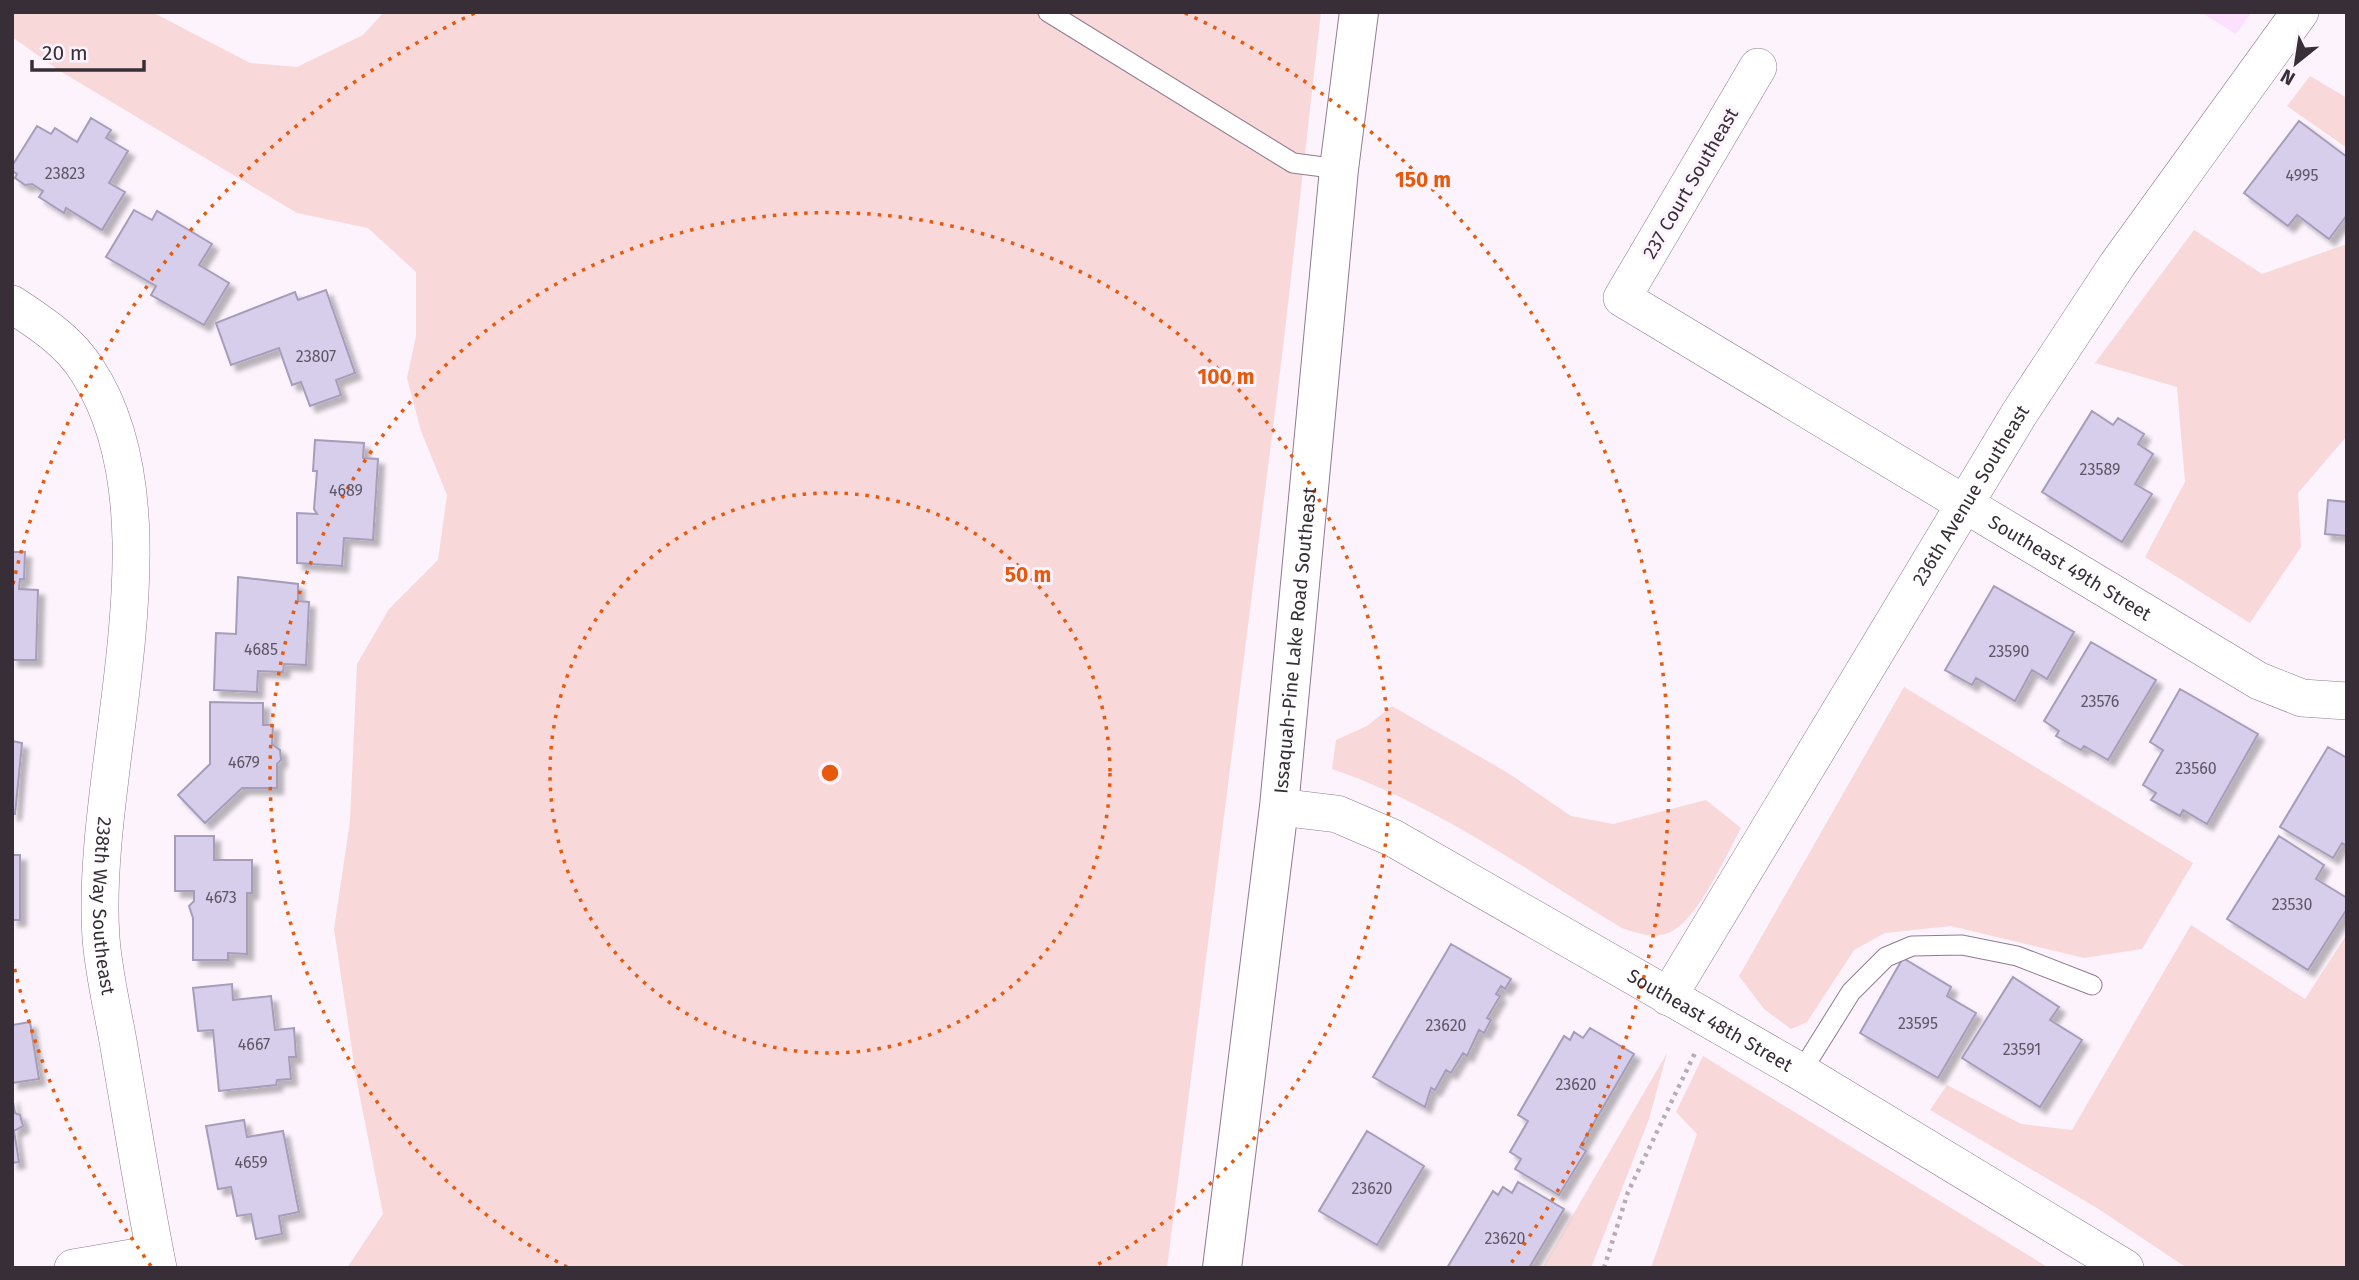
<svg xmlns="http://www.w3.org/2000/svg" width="2359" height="1280" font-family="'Fira Sans',sans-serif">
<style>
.built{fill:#fce0fe}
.green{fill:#f9d8d9}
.building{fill:#d7ceec;stroke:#a59db9;stroke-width:2;filter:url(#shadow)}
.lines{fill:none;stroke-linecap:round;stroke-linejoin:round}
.lane-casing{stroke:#8f7b91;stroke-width:21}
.street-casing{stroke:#8f7b91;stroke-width:38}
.secondary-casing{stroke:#8f7b91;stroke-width:40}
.path{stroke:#b5acb5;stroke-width:4.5;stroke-dasharray:3.5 5;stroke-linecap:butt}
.lane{stroke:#fff;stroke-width:19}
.street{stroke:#fff;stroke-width:37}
.secondary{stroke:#fff;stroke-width:38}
.ring{fill:none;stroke:#e8590c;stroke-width:3.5;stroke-dasharray:3.5 7}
.labels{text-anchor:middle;stroke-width:6;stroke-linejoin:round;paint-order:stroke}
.number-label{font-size:16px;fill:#5f5665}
.street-label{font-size:19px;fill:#372e38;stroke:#fcf3fc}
.centre{fill:#e8590c;stroke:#fcf3fc;stroke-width:3.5}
.ring-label{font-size:21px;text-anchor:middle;font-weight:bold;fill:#e8590c;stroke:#fcf3fc;stroke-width:6;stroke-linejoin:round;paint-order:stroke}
</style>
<defs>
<filter id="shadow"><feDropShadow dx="6" dy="6" stdDeviation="2" flood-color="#0004"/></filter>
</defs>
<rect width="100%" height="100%" fill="#fcf3fc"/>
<!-- built -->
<path class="built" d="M2200,12h52l-16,22z"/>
<!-- green -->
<path class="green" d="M12,12h140l98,51 47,4 66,-32 21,-23h937l-38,336 -116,920h-820l36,-54 -27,-137 -22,-148 16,-108 7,-157 32,-55 49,-49 9,-65 -26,-64 -14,-53 9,-42v-64l-48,-44 -71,-15 -237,-142 -48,-34z
M2310,76l37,22v50l-60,-42z
M2194,230l68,44 85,-30v192l-49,57 3,54 -51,76 -105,-66 40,-75 -8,-95 -82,-24z
M1904,687l289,176 -51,86 -58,9 -133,-32 -66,7 -31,17 -47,72 -16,7 -27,-20 -25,-33z
M1392,706l116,67 63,43 42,8 93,-24 35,28c-15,27 -46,99 -76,106 -16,4 -28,-1 -43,-6 -93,-56 -187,-124 -290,-159l4,-29 31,-14z
M2191,925l114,74 42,-65v334h-160l-90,-60 -167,-98 17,-25 74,39 51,6z
M1667,1053l-18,66 -58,149h-49z
M1703,1056l346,212h-398l46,-134 -21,-22z"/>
<!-- building -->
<path class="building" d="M91,118l20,12 -5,8 22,13 -19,32 16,9 -23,38 -36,-22 -2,5 -25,-16 4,-6 -11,-7 -7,1 -10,-7 2,-4 -5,-3v-5l25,-40 14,8 4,-6 22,14z
M2299,121l48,36v58l-18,24 -32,-24 -9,11 -44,-33z
M134,210l18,10 5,-9 55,33 -13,21 30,18 -25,42 -53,-30 5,-9 -50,-29z
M326,290l29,83 -19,7 5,15 -31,11 -9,-24 -9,3 -13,-37 -48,17 -15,-42 79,-31 3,8z
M2092,411l21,14 5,-7 26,16 -6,10 15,10 -18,30 17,10 -30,48 -80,-50z
M315,440l49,3 -1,15 15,1 -5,81 -29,-2 -2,28 -45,-3v-50l20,1 -3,-5 3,-38h-4z
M2328,500l19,2v34l-22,-2z
M12,552h13l-1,27h-4l-1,10 19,1 -2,70h-24z
M238,577l60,7v17l11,1 -3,63 -22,-1 -1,8 -25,-1 -1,21 -43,-2 2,-57 20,1z
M1994,586l80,46 -27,47 -15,-9 -17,31 -39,-23 -4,7 -27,-15z
M2091,642l65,38 -48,80 -24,-14 -3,4 -25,-14 3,-5 -15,-10z
M2180,689l78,45 -51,90 -24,-14 -3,6 -29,-16 5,-7 -13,-8 20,-35 -13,-8z
M210,702l53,1v22h10l-1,19 8,6 1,10 -4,4v24h-35l-37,35 -27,-28 32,-31z
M12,741l10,2 -7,71h-3z
M2328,747l19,11v88l-5,-3 -9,15 -53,-31z
M175,836h39v24h38v33h-5v61l-19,-1v7h-35v-42l-4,-12 5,-5v-10h-19z
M2279,836l45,29 -8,14 31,19v11l-39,61 -81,-51z
M12,855h8v65h-8z
M1451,944l60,35 -6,10 -4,-3 -5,8 4,2 -13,22 4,2 -7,13 -5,-3 -12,26 -4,-3 -12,20 -5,-3 -11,20 -4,-2 -6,19 -52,-30z
M1903,958l48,29 -4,9 29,17 -38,65 -78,-45z
M2013,977l46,30 -9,13 32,20 -42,67 -78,-49z
M232,984l1,16 38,-4 4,34 19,-2 2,29h-7l2,22 -14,1 -1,5 -57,6 -6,-61 -15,1 -5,-43z
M30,1022l9,57 -27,4v-58z
M1590,1028l44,26 -54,93 6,4 -27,44 -44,-26 6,-10 -11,-7 18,-31 -10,-6 46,-79 6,4 4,-8 9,6z
M12,1097l3,16 5,2 3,11 -9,5 5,31 -7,1z
M244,1120l3,17 36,-6 16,81 -20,4 3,18 -26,5 -5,-25 -14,2 -6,-29 -13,2 -12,-63z
M1367,1131l57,35 -47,79 -58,-34z
M1518,1182l46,27 -35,59h-82l46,-77 5,4 5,-8 9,6z"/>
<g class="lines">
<!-- lane casing -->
<g class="lane-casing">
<path id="lane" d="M1048,12l245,151 46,6
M1801,1072l50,-80 35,-35 26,-11 50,-1 55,11 75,29"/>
</g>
<!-- street casing -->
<g class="street-casing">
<g id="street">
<path id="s1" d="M1758,67l-136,231 637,383 43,17 45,3"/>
<path id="s2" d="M12,304c28,19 56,36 75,66 97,147 2,401 14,568 3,40 14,81 20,121 12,69 23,139 37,209"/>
<path id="s3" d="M1279,807l58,7 56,24 408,234 324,196"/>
<path id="s4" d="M1668,997l351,-583 98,-149 183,-253"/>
<path d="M73,1268l82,-14"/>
</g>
</g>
<!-- secondary casing -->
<g class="secondary-casing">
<g id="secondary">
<path id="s5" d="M1222,1268l57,-461 60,-638 20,-157"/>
</g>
</g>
<!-- path -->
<path class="path" d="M1604,1268l24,-76 67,-139"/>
<!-- lane -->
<use href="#lane" class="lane"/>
<!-- street -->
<use href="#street" class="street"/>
<!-- secondary -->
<use href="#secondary" class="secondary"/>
</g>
<!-- distance rings -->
<g class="ring">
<circle cx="830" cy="773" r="280"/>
<path d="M567 1267A560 560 0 1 1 1093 1267"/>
<path d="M151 1266A839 839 0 0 1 13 962M13 584A839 839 0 0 1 475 13M1185 13A839 839 0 0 1 1509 1266"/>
</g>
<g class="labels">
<!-- number labels -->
<g class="number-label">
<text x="65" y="179">23823</text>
<text x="2302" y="181">4995</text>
<text x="316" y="362">23807</text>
<text x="2100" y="475">23589</text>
<text x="346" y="496">4689</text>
<text x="261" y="655">4685</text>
<text x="2009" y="657">23590</text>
<text x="2100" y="707">23576</text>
<text x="244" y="768">4679</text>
<text x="2196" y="774">23560</text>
<text x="221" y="903">4673</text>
<text x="2292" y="910">23530</text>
<text x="1918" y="1029">23595</text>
<text x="1446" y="1031">23620</text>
<text x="254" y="1050">4667</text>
<text x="2022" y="1055">23591</text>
<text x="1576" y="1090">23620</text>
<text x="251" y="1168">4659</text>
<text x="1372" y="1194">23620</text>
<text x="1505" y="1244">23620</text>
</g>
<!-- street labels -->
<g class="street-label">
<text transform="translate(1690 183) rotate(-60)" y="7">237 Court Southeast</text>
<text dy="7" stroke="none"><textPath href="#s4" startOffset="586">236th Avenue Southeast</textPath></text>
<text dy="7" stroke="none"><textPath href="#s1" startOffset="791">Southeast 49th Street</textPath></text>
<text dy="7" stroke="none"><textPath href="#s5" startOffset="632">Issaquah-Pine Lake Road Southeast</textPath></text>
<text dy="7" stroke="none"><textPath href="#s2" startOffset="646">238th Way Southeast</textPath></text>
<text dy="7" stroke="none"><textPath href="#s3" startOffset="485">Southeast 48th Street</textPath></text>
</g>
</g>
<circle cx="830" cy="773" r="10" class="centre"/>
<g class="ring-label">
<text x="1423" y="187">150 m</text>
<text x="1226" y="384">100 m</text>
<text x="1028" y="582">50 m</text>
</g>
<!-- border -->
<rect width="2359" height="1280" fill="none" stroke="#372e38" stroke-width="28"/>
<!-- north arrow -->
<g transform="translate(2296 63) rotate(210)" stroke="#fcf3fc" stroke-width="5" paint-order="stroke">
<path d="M0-5L12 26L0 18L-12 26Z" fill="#372e38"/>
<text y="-10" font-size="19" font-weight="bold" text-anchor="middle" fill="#372e38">N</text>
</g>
<!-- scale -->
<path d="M32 60v10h112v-10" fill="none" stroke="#372e38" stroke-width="3.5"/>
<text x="42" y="60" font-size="21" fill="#372e38" stroke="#fcf3fc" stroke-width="5" paint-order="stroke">20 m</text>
</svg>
